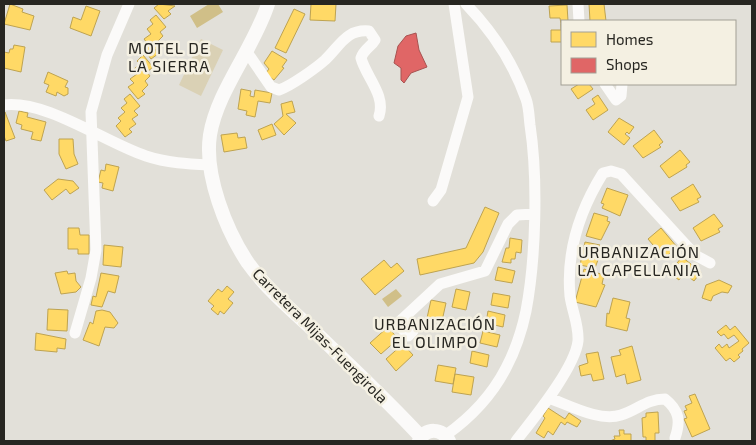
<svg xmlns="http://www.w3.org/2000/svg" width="756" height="445" font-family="'Exo 2',sans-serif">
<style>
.green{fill:#dad1b5}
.water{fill:#d0bf88}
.homes{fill:#ffd966;stroke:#bea351}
.shops{fill:#e06666;stroke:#a85351}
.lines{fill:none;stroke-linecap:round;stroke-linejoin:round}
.minor{stroke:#fbfaf9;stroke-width:11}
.major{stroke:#fbfaf9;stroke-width:14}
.labels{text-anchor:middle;stroke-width:5;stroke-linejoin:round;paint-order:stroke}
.street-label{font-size:15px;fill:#272621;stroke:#f4f0e2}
.neighbourhood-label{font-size:16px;letter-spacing:1px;fill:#272621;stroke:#f4f0e2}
</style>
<rect width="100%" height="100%" fill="#e2e0d9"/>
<!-- green -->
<path class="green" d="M201,39l22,11 -22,46 -22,-11z"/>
<!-- water -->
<path class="water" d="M209,4h9l5,8 -26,16 -7,-12z
M396,289l6,7 -14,11 -6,-8z"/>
<!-- homes -->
<path class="homes" d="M10,4l13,5 -1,3 12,4 -4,14 -26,-6z
M159,4l16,2 -7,5 3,3 -7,5 -10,-11z
M311,4h25l-1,17 -25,-1z
M589,4h15l2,17h-16z
M567,5l1,16 -7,3 -1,-6h-10l-1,-12z
M86,6l14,5 -9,25 -21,-8 3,-11 8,3z
M294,9l11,5 -19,39 -11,-5z
M156,15l10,12 -6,5 3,4 -5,5 4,4 -7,5 3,4 -7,5 -9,-12 5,-4 -3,-4 7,-5 -4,-5 6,-5 -3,-4z
M561,24l1,18h-11v-12h10z
M14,45l11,2 -4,25 -17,-4v-16l5,1 1,-4h3z
M272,51l15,9 -5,7 2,1 -10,12 -9,-6 4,-5 -5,-6z
M143,55l10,12 -6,5 3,4 -5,5 3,4 -6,6 3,3 -7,5 -10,-12 6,-4 -4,-4 7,-5 -3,-5 6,-5 -3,-3z
M48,72l20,9 -3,6 3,1v6l-4,2 -7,-4 -1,4 -10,-4 3,-7 -5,-2z
M579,84h10l4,5 -15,10 -7,-10z
M241,89l10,2 -1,5 4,1 1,-7 17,3 -2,10 -12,-2 -3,16 -9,-2 1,-4 -9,-2z
M130,94l10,12 -6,5 4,4 -6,4 4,5 -7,5 3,3 -7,5 -9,-11 5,-5 -3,-3 7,-6 -4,-4 6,-5 -3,-4z
M598,95l10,15 -15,10 -7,-10 9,-6 -3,-5z
M292,101l3,11 -9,2 10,9 -12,12 -10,-11 9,-8 -2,-12z
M19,111l9,2 -1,4 19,5 -5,19 -10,-2 2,-7 -12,-3 1,-4 -6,-2z
M5,112l10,26 -9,3 -2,-5z
M619,118l15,9 -5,7 -2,-2 -2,2 5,4 -6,7 -16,-13z
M272,124l4,11 -14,5 -4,-10z
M654,130l9,12 -4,3 2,2 -18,11 -10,-12z
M237,133l1,5 7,-1 2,11 -23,4 -3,-17z
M59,139h14l1,15 4,10 -12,5 -7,-15z
M680,150l10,12 -4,3 1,2 -18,11 -9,-12z
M106,164l13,3 -6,24 -11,-3 1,-5 -5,-1 3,-12 4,1z
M58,179l15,2 6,7 -9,6 -4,-5 -14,11 -8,-10z
M693,184l8,13 -4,2 2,3 -19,9 -9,-13z
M607,188l21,7 -8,21 -18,-8 2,-4 -3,-1z
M485,207l14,6 -16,39 -9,11 -54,12 -3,-16 49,-11z
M594,213l14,4 -1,4 3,1 -9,18 -15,-4z
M714,214l9,12 -5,3 2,3 -19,9 -8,-13z
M68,228h11l1,7h9v19h-11v-5h-10z
M661,228l16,19 -10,9 -6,-7 -3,2 -10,-12z
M510,238l12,2 -1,13 -5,-1 -1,7h-4v4l-9,-1 4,-14h3z
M585,242l15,3 -1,3 3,1 -7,19 -15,-3z
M104,245l19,2 -2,20 -18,-2z
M682,257l19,15 -7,9 -10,-8 -5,7 -7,-5 8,-10 -3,-2z
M384,260l7,8 6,-5 7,8 -29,24 -14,-16z
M498,267l17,4 -3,12 -17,-3z
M584,269l20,6 -2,9 3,1 -9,22 -21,-5z
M67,271l1,3 7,-1 1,8 5,6 -5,5 -15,2 -6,-21z
M101,273l18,3 -4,17 -7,-2 -6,16 -11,-2 2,-9 3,1z
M719,280l13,6 -4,7 -6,-1 -9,4 -2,5 -9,-3 4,-13z
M227,286l7,6 -6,7 5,4 -9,11 -4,-3 -2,4 -7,-6 3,-3 -6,-5 10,-12 4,3z
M456,289l14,3 -4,18 -14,-3z
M493,293l17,3 -2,12 -17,-3z
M613,298l17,4 -4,16 4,1 -3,12 -21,-5 1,-13 2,1z
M431,300l15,3 -4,18 -15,-3z
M48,309l20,1 -1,21 -20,-1z
M102,310l8,2 8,11 -4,5 -9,-1 -6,19 -16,-6 7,-18 3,2 3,-13z
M488,311l17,4 -2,12 -17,-4z
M726,325l4,5 5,-4 14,17 -7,6 1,2 -5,4 2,2 -6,5 -4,-4 -4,3 -11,-13 4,-4 3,4 5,-4 2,4 10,-7 -5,-6 -6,4 -4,-5 -3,2 -4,-4z
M388,327l10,12 -17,15 -11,-11z
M483,331l17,4 -3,12 -17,-4z
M36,333l30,6 -1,10 -8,-1v4l-22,-2z
M403,344l10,11 -17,16 -10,-12z
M632,346l9,34 -14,4 -2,-10 -9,3 -5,-20 10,-2 -2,-5z
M472,351l17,4 -2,12 -17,-4z
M598,352l6,27 -11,2 -2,-7 -10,2 -2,-10 9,-3 -2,-9z
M438,365l18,3 -3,16 -18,-3z
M455,374l19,3 -3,18 -19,-3z
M695,394l15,35 -18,8 -8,-18 3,-1 -3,-7 3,-1 -2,-4 7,-3 -3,-7z
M548,408l17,11 4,-6 12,8 -4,6 -10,-5 -2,3 -4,-3 -8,13 -5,-4 -4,7 -8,-5 9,-15 -2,-2z
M658,412l1,21h-4v8h-9v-4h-3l-1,-19 4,-1v-4z
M619,430h5v4h7v7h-21l5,-2 -1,-3h6z"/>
<!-- shops -->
<path class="shops" d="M416,33l3,17 8,17 -16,6 -7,10 -3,-3v-12l-7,-5 4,-17 8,-10z"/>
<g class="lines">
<!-- minor -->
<path class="minor" d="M578,4l1,17
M247,52l24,35 8,3c12,-4 37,-22 46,-30 15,-14 21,-31 44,-29l6,9c-4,7 -11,9 -14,18 5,19 25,37 18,58
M605,84l11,16 5,-4 1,-12
M4,105c43,-5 100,37 142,51 21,7 43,8 64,9
M433,201l8,-11 27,-93 -14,-93
M402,319l11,12 -5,5 -10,-13 42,-39 45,-13 23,-47 9,-9 17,-1
M75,333l16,-55 5,-28 -5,-138 16,-57 22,-51
M549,398c20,7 50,24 72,17 17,-5 25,-16 44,-16 14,11 16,22 10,39
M446,435c24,-17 46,-40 60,-67 9,-17 16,-38 20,-57 10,-53 12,-133 4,-186 -1,-8 -1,-18 -4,-26 -13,-37 -33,-67 -60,-95
M516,441c17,-22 59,-73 62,-100 1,-16 -6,-30 -8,-45 -4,-44 10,-86 33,-123l8,-2 10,3 74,81 15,8"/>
<!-- major -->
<path class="major" d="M268,4c-14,44 -51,87 -58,131 -6,40 16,95 38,128 17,24 41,45 63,65 37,36 75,71 110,109
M419,441c7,-14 23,-13 30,0"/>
</g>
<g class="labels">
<!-- street labels -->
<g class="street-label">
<text transform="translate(320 336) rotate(45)" y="5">Carretera Mijas-Fuengirola</text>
</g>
<!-- neighbourhood labels -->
<g class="neighbourhood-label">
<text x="169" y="54">MOTEL DE<tspan x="169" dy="18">LA SIERRA</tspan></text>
<text x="639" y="258">URBANIZACIÓN<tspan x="639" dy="18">LA CAPELLANIA</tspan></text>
<text x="435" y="330">URBANIZACIÓN<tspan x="435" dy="18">EL OLIMPO</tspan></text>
</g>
</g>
<!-- border -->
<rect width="756" height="445" fill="none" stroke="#272621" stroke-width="10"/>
<!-- legend -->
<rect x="561" y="20" width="175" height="65" fill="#f4f0e2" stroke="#a29f95"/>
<rect x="571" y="32" width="25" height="15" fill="#ffd966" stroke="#a29f95"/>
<text x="606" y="45" font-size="15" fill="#272621">Homes</text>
<rect x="571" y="58" width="25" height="15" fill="#e06666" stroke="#a29f95"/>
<text x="606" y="70" font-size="15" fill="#272621">Shops</text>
</svg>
